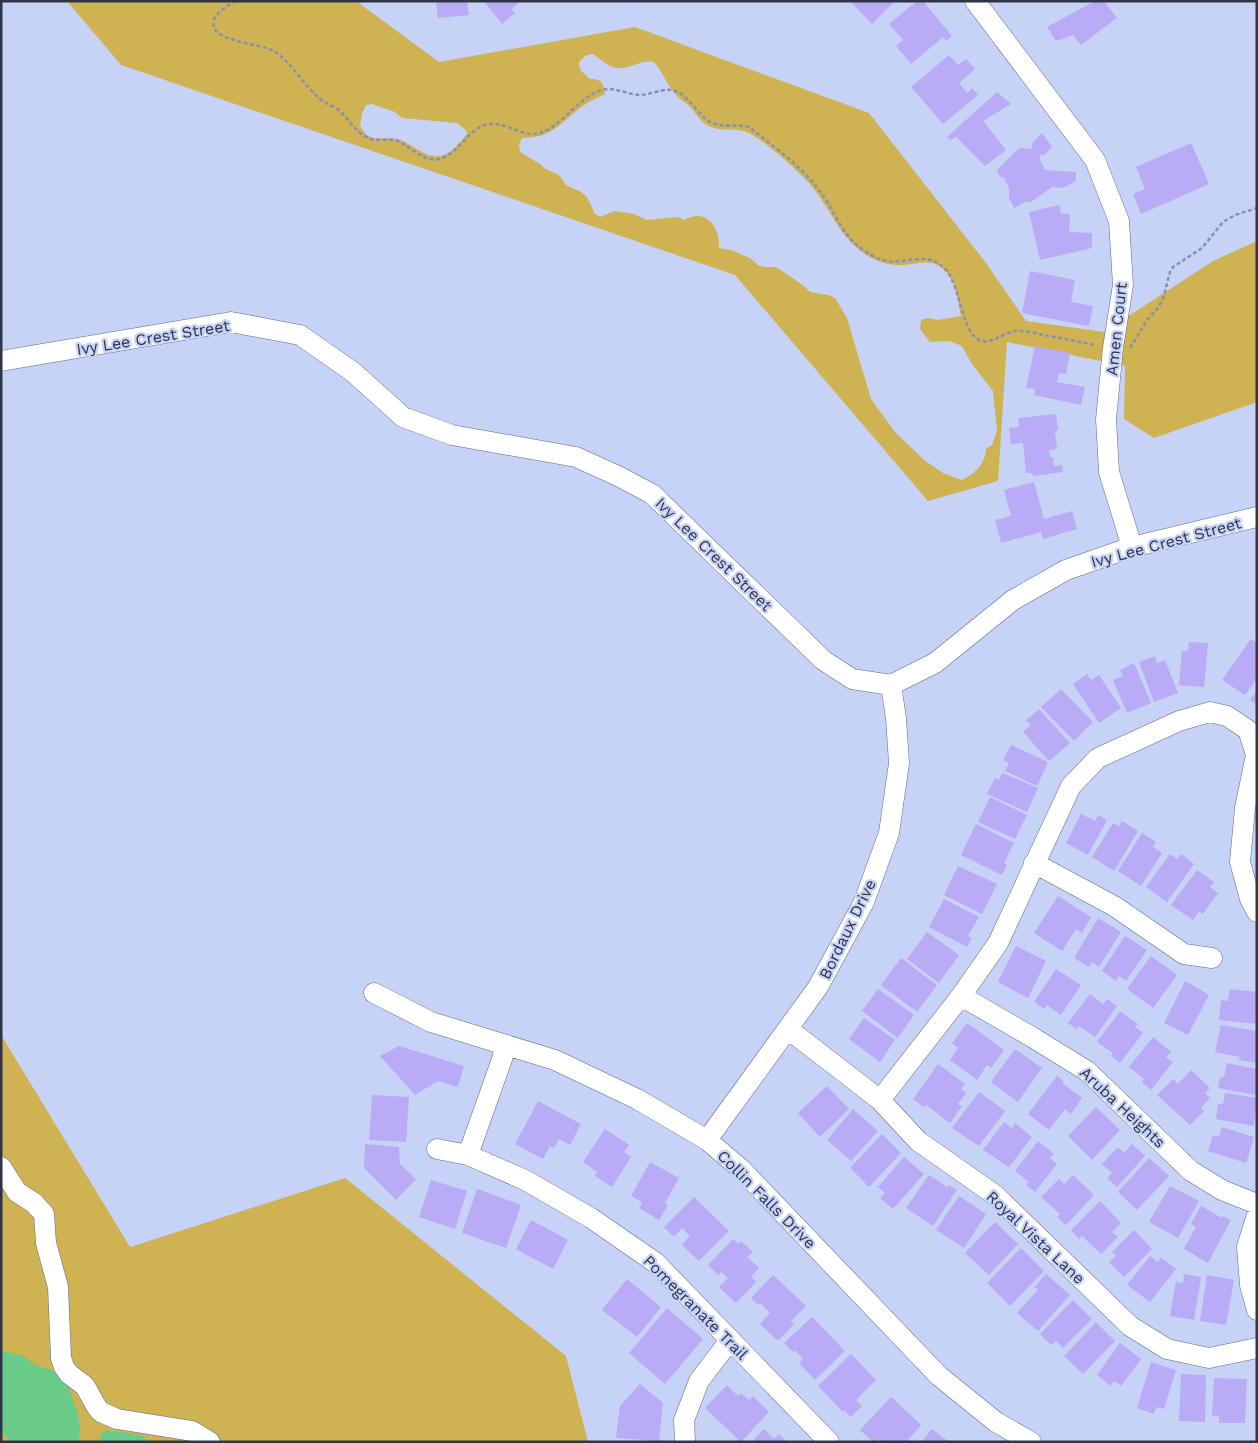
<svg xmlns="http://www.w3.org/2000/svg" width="1258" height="1443" font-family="'Work Sans',sans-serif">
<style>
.green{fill:#cfb251;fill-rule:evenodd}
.water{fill:#6acb89}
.building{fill:#b9abf5}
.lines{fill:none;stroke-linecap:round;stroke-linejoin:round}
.minor-casing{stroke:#5d6891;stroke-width:21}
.path{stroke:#8891ae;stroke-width:2.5;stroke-dasharray:4 2.5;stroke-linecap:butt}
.minor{stroke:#fff;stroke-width:20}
.labels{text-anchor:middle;stroke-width:4.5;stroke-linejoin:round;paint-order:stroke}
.street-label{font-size:16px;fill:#2f3446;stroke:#c7d2f7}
</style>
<rect width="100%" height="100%" fill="#c7d2f7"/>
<!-- green -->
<path class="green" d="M67,1h289l83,61 196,-35 234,86 117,150 40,58 78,11 109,-71 44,-20v161l-103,36 -30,-19 1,-53 -118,-24 -9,139 -70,20 -193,-226 -614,-210zM592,54c9,4 15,13 25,14 13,2 23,-9 37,-6 9,10 14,25 23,34 5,5 11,8 15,13 5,6 8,12 15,16 12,7 25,3 37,6 14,4 46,33 57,44 26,23 35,60 64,79 11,8 26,12 39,11 17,-1 29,-8 43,8 9,10 11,30 14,43l-23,4 -10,-2 -7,2 -1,9 10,13 19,-1 13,5 10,18 21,27 4,40 -5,14 -6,4c-1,16 -11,24 -24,31l-19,-7 -19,-13 -29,-28 -24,-33 -24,-81 -12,-20 -7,-3 -18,-3 -6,-6 -28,-19h-12l-6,-2 -8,-7 -19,-8 -12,-2c1,-13 -5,-29 -19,-32 -5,-1 -11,2 -16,4l-5,-3 -32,3 -13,-6 -19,-3 -15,6 -5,-3 -8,-17 -6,-5 -15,-7 -7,-10 -15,-7 -4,-4 -20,-12 -1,-8 3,-6c30,0 37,-14 58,-30 8,-6 17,-10 25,-14 -1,-10 -4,-16 -15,-15l-10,-9 -1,-8 6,-6zM372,104l23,8 7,6 55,5 9,7 1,4c-7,8 -15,19 -26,22 -15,3 -30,-13 -43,-17 -10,-2 -23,2 -31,-4 -3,-2 -5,-7 -7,-9l2,-12 4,-9z
M1,1035l129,212 215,-69 221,178 22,86h-587z"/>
<!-- water -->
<path class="water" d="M1,1350l23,6 11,9 17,5 17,16 5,18 4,9 2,18 -2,11h-66l-10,-8z
M108,1430c14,4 34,1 42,12h-52l5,-10z"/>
<!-- building -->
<path class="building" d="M436,1h31l2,14 -31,3z
M484,1h37l-10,8 4,4 -13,11z
M850,1h45l-23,23z
M917,1h6l29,35 -6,5 -3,-4 -32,27 -15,-18 7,-6 -14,-16z
M1095,1h9l13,17 -36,27 -8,-10 -17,6 -9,-14z
M949,55l9,10 8,-6 9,10 -16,14 8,10 5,-5 6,7 -35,29 -32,-37z
M997,92l14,12 -28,17 23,29 -21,16 -29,-29 -6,3 -3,-3z
M1042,133l10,14 -8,8h-4v5l5,10 31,2v9l-13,7 -11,-1 -21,15h-6l-11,6 -5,-10v-10l-6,-11h-3l-3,-7 22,-22 13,1 1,-7z
M1191,143l18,41 -68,30 -8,-20 12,-5 -9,-22z
M1059,205l2,9h9l-1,18 23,1v15l-52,12 -11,-48z
M1030,271l45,9 -4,22 22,4 -4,20 -67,-13z
M1035,346l35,7 -4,21 -7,-1 -2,9 28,5 -4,18 -47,-10 1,-6 -9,-1z
M1056,414l2,16 -3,1 2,18 -8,1 1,7h3l1,9 8,-1 1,7 -30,4v-3h-7l-3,-30 -12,1 -2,-16 10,-1 -1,-9z
M1034,482l10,37 28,-8 5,18 -34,10 -2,-7 -40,11 -6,-23 16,-4 -7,-26z
M1251,639l6,4v35l-12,17 -23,-15z
M1189,642l19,1 -4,44 -25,-2 3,-34h6z
M1155,656l2,7 8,-3 13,33 -24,9 -15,-40z
M1134,663l17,40 -24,10 -14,-33 10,-4 -3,-6z
M1087,674l4,6 8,-5 22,33 -22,15 -26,-39z
M1061,689l32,33 -19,19 -33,-34z
M1257,691v14l-7,-6z
M1039,709l31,34 -21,18 -26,-29 8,-7 -5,-5z
M1011,745l37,17 -11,24 -32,-15 4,-8 -6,-3z
M1003,773l35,15 -11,24 -40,-18 8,-16 4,2z
M990,797l37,18 -12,24 -37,-17z
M1081,814l14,7 3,-6 9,5 -19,35 -22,-12z
M1122,821l16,10 -24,40 -22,-14 21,-34 6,3z
M976,824l38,19 -10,20 3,2 -5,10 -41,-20z
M1142,833l14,9 -3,5 9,6 -21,33 -23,-15z
M1170,854l7,5 4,-5 13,10 -27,38 -21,-15z
M958,866l39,18 -15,30 -38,-19z
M1197,870l17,12 -4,5 8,6 -15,21 -4,-3 -6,9 -22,-15z
M1058,896l33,21 -9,16 -6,-4 -14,22 -28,-18z
M944,899l35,18 -11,19 4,2 -5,9 -38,-20z
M1098,918l23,14 -22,35 -7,-5 -3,5 -15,-9z
M927,932l32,23 -20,28 -32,-24z
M1125,936l22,14 -21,31 -7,-5 -3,5 -14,-10z
M1016,946l30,15 -18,37 -30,-16z
M1151,956l26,19 -24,33 -26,-19z
M901,958l36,27 -20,27 -36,-27z
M1056,969l25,16 -20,30 -14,-10 -3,4 -10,-7z
M1185,981l24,14 -21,40 -24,-12z
M878,989l36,26 -16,23 -36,-27z
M1230,989l27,3v32l-38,-4 2,-20 7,1z
M1090,994l13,10 4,-5 10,7 -22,31 -16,-11 -2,3 -9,-6z
M1120,1011l18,13 -3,3 8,6 -23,30 -9,-7 2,-3 -16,-11z
M864,1018l31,22 -15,22 -31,-23z
M967,1023l37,27 -13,18 -4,-3 -10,15 -27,-20 8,-12 -6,-5z
M1221,1025l36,6v32l-18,-3 1,-3 -25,-5z
M1153,1037l18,15 -5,5 7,5 -22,28 -9,-8 2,-3 -15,-12z
M399,1046l65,20 -6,21 -20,-6 -23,14 -35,-39z
M1015,1049l27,19 -24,34 -27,-20z
M1227,1063l30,6 -1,26 -38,-7 2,-11h4z
M938,1064l27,20 -4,5 5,4 -8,11 4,2 -12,17 -24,-18 -2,2 -11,-8z
M1191,1070l19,18 -5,5 5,5 -9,10 3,3 -14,14 -33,-30 16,-16 5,5z
M1057,1076l7,5 -2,2 20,15 -11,16 -6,-5 -16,21 -21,-16z
M827,1086l22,23 -29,28 -22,-24z
M979,1092l26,19 -26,35 -27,-18z
M1225,1093l32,5 -3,28 -38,-7 2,-15h5z
M372,1095l37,2 -3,45 -37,-2z
M538,1101l43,23 -11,21 -11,-6 -5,9 -4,-2 -7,13 -28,-15z
M1096,1107l24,23 -28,30 -24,-24z
M853,1109l25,22 -27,30 -24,-21z
M1004,1122l8,6 3,-5 17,14 -23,30 -26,-17z
M1222,1127l32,10 -8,26 -38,-12 5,-16 6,2z
M605,1129l24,16 -5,7 7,5 -19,30 -17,-11 2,-4 -14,-10z
M882,1134l19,19 -32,34 -19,-19z
M1038,1141l16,13 -4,4 7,6 -22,28 -9,-7 3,-3 -14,-11z
M365,1144l34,3 1,17 16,15 -20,21 -32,-32z
M1132,1144l13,12 -28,31 -10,-9 5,-5 -10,-9 16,-17 6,6z
M904,1157l20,17 -31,35 -13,-11 5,-5 -7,-6z
M1149,1158l20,18 -32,34 -19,-18z
M650,1162l29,16 -14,25 3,2 -9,15 -20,-12 3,-6 -11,-6z
M929,1175l18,12 2,-2 8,5 -24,36 -27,-18z
M1073,1175l21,20 -28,30 -9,-8 3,-3 -19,-17 18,-18 5,5z
M431,1180l36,11 -12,38 -36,-12z
M1170,1186l29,15 -21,37 -29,-16z
M477,1189l44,16 -15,43 -44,-15z
M959,1196l27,18 -22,34 -28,-18z
M694,1197l35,34 -30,30 -17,-16 8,-9 -8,-8 -8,9 -10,-10z
M1100,1201l21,22 -9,9 6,5 -17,17 -19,-18 -3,3 -8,-9z
M1201,1206l21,12 1,-2 8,4 -23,43 -24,-14 12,-22 -5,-3z
M531,1220l37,20 -15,29 -37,-20z
M995,1222l23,22 -29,31 -24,-22z
M1134,1230l18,19 -28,28 -15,-15 7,-6 -4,-4z
M733,1239l5,5 3,-3 12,11 -6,5 12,11 -8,9 5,5 -20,21 -17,-16 9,-9 -7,-6 -3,3 -10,-10z
M1021,1248l23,23 -34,35 -23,-23z
M1150,1256l8,6 3,-5 15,12 -26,33 -23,-17z
M1046,1274l24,21 -32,36 -21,-18 21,-23 -3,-3z
M1184,1274l17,3 -7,43 -24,-4 6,-34 7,1z
M773,1275l33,31 -15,15 3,3 -16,17 -18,-17 10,-11 -10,-10 -2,2 -7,-7z
M1207,1275l27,5 -8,45 -26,-4z
M627,1279l34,28 -24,30 -35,-27z
M1073,1300l19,19 -29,29 -7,-7 -5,4 -11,-11z
M667,1308l36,31 -38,45 -36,-31z
M812,1317l33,34 -30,29 -16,-17 4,-4 -8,-9 -2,2 -9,-9z
M1096,1322l19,19 -32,33 -19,-18z
M1120,1343l21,16 -20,27 -7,-5 -3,5 -14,-11z
M851,1354l25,26 -20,20 6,6 -11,11 -7,-7 -1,2 -25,-26z
M1151,1362l25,8 -12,39 -8,-2 -2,7 -17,-6z
M1181,1374l25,1 -1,47 -26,-1z
M1214,1378l33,1 -2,44h-26v-7h-7z
M640,1384l23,19 -4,38 -43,-3 4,-32z
M727,1385l11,11 3,-3 8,7 4,-4 16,16 -28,30 -36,-34z
M891,1397l30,28 -15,17h-25l-1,-2 -7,2 -13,-12z
M764,1429l10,10 5,-5 8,8h-35z
M932,1429l17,13h-28z"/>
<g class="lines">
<!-- minor casing -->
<g class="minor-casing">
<path id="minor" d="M975,1l120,159 24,61 4,64 -10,63 -7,71 3,53 23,75
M1,361l230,-39 69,13 53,37 50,45 49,18 124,22 42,19 34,18 171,166 29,19 39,6 44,-22 78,-63 53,-30 66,-23 125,-30
M1034,863l80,43 70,48 28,4
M374,993l57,29 124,38 82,39 70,41 34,29 198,207 57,46 35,20
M961,996l71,41 55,34 104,100 31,19 35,14
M788,1029l92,71 38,41 77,54 135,131 37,23 42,9 48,-10
M880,1100l81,-104 37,-53 73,-157 27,-28 81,-37 31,-9 17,4 21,14 8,25 -11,53 -5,54 10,37 7,13
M707,1140l111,-153 46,-85 25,-69 10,-70 -3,-45 -5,-33
M437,1149l31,6 57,25 66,38 65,45 173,179
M468,1155l39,-110
M1,1167l16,25 17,11 10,11 2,29 12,44 3,71 3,9 5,7 16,12 11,20 5,6 16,7 75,12 18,11
M1257,1215l-10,32 3,38 7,25
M685,1442l-1,-22 15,-39 31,-41"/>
</g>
<!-- path -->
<path class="path" d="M236,1c-7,4 -20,11 -22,19 -7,22 46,23 60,31 18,12 29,33 45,47 6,6 16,8 22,14 9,9 15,20 27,26 8,4 17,0 26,2 13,3 23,17 37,19 26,4 35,-34 60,-35 22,-1 35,19 58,5 18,-10 37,-39 59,-40 11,0 22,6 33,6 13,-1 25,-9 37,-3 14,8 23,28 37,32 11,3 22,0 34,3 24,19 51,38 70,63 14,17 21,42 39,56 7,6 20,14 30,15 21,3 39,-11 57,8 16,15 16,67 37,72 11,2 22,-8 32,-10 10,-1 21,2 30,4 18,3 35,7 52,10
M1130,348l17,-28 10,-11 6,-10 7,-27 3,-5 29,-19 21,-26 12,-7 22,-7"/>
<!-- minor -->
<use href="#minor" class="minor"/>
</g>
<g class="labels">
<!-- street labels -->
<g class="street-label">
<text transform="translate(1116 329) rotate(-84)" y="6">Amen Court</text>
<text transform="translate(153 337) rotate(-9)" y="6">Ivy Lee Crest Street</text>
<text transform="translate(1166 542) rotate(-15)" y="6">Ivy Lee Crest Street</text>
<text transform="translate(714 554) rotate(44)" y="6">Ivy Lee Crest Street</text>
<text transform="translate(847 929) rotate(-64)" y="6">Bordaux Drive</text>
<text transform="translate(1123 1107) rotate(43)" y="6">Aruba Heights</text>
<text transform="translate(767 1199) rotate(45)" y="6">Collin Falls Drive</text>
<text transform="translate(1036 1237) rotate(43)" y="6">Royal Vista Lane</text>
<text transform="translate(696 1307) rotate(45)" y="6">Pomegranate Trail</text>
</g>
</g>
<!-- border -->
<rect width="1258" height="1443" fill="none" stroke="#2f3446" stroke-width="5"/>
</svg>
